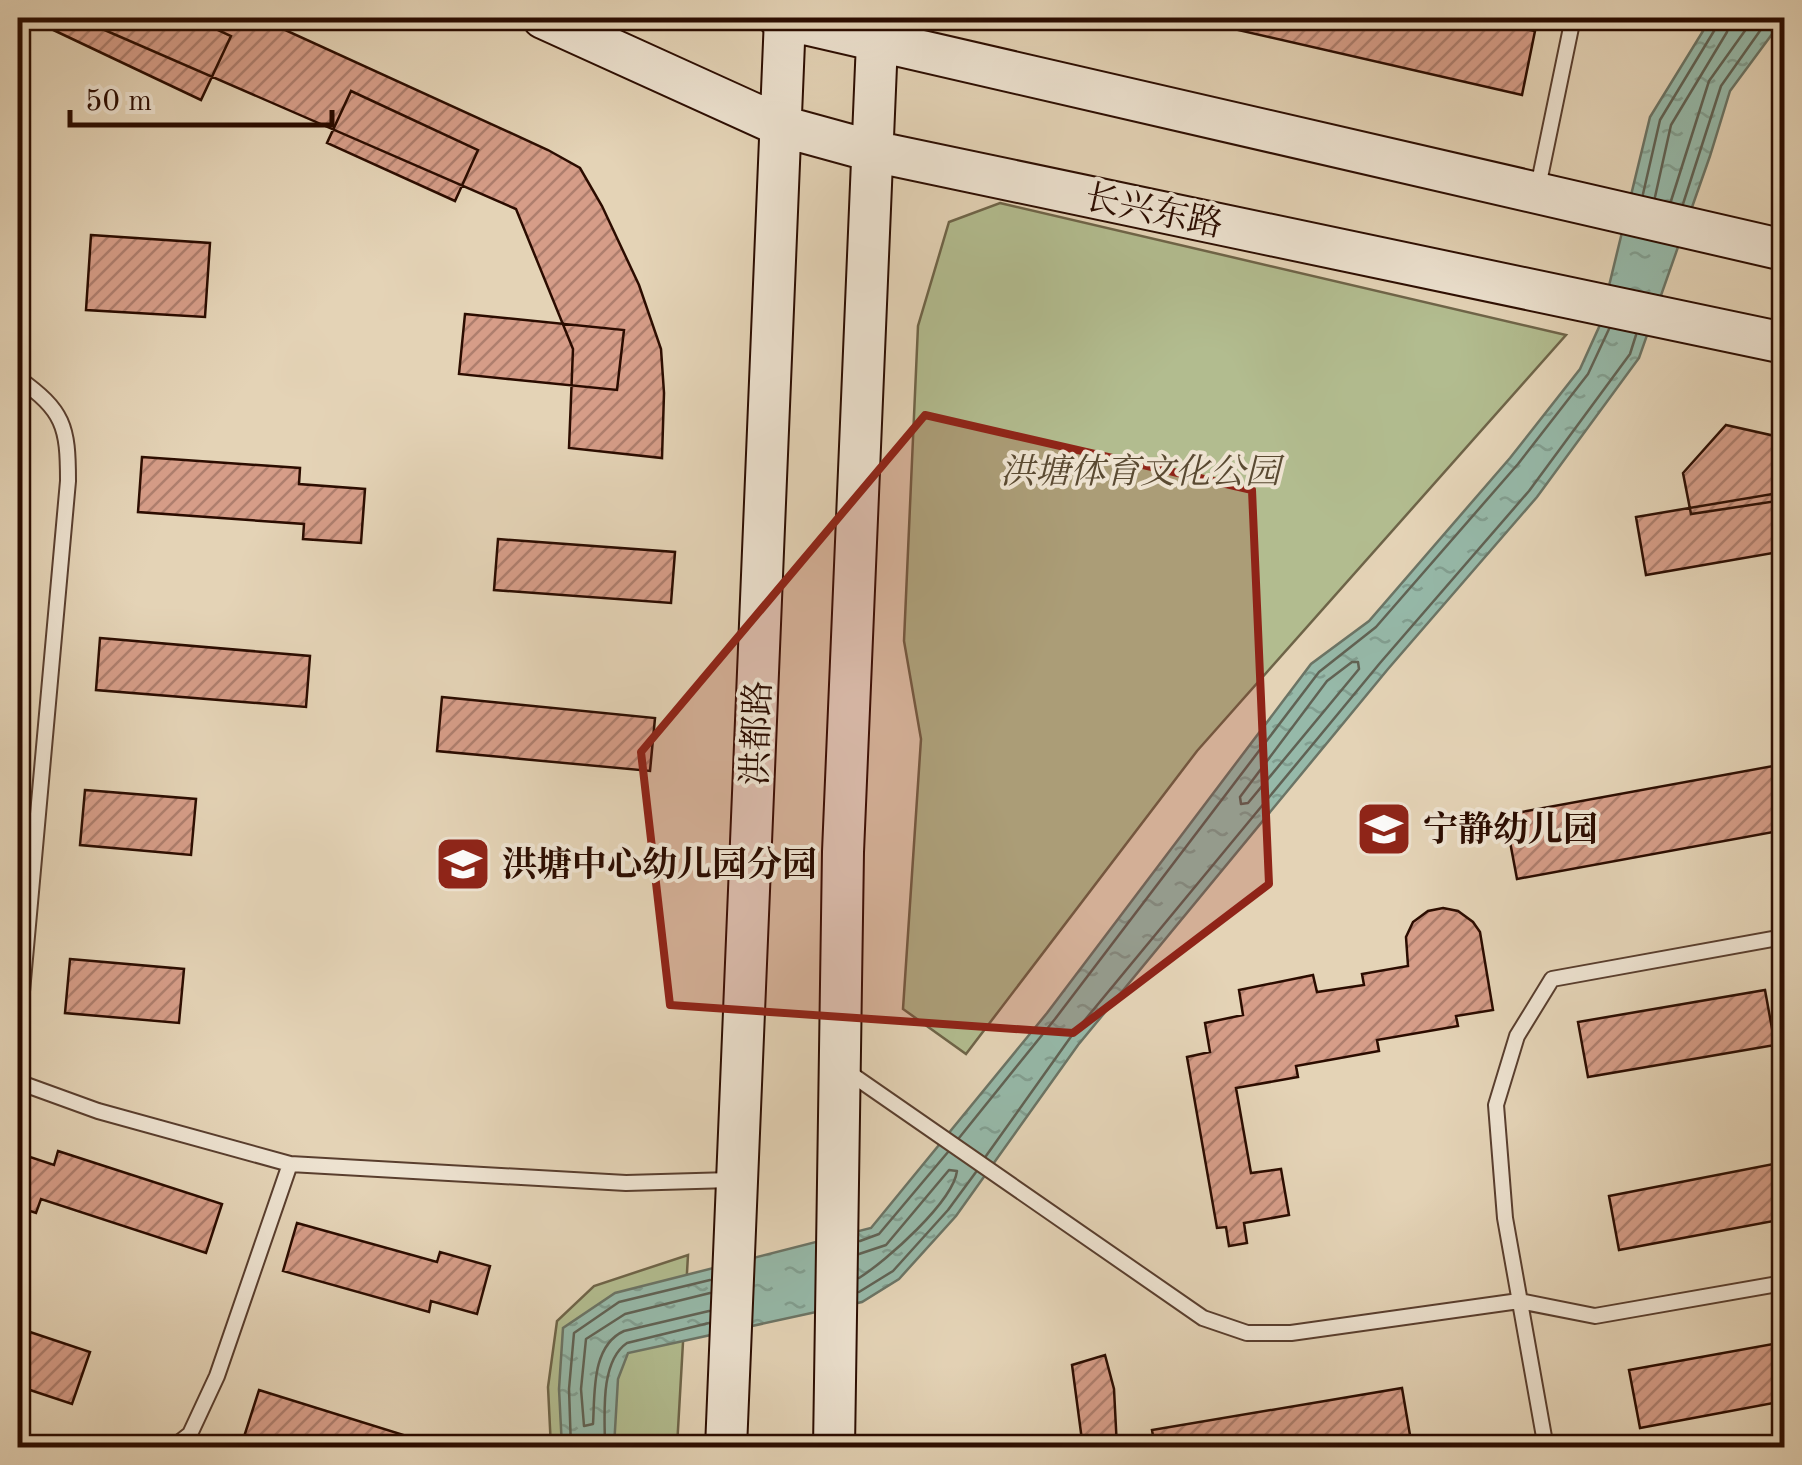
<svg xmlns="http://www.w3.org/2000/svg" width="1802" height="1465" font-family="'Old Standard TT','Noto Serif SC',serif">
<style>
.park{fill:#b2bc8f;stroke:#6e6448;stroke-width:2.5}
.water{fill:url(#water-ripples);stroke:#6b7465;stroke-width:2.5}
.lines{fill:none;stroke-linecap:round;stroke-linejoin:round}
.shore{stroke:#606254;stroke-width:2.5}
.building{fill:url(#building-hatch);stroke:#2b0c00;stroke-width:2.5}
.lane-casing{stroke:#593e2e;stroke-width:18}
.secondary-casing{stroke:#2b0c00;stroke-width:44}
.lane{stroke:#ede2d0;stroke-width:14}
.secondary{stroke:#ede2d0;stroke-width:40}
.marked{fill:#8f2418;fill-opacity:0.2;stroke:#8f2418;stroke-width:8;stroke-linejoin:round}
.labels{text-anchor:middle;stroke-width:8;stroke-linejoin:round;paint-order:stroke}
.street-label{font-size:35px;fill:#2b0c00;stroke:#ede2d0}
.park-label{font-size:35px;font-style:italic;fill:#5a4a32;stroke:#ede2d0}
.poi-label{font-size:35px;font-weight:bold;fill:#2b0c00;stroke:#ede2d0;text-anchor:start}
</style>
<defs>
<pattern id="water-ripples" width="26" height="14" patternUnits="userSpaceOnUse" patternTransform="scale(2.5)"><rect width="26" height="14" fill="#96b9a9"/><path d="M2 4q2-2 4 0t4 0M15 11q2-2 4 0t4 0" fill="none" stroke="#819e90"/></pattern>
<pattern id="building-hatch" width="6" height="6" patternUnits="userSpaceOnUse" patternTransform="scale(2.5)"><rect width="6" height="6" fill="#d69d88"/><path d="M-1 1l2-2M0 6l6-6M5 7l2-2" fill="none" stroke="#ae7e6d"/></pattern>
</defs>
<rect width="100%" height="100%" fill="#e4d3b6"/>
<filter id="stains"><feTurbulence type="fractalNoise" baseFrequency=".002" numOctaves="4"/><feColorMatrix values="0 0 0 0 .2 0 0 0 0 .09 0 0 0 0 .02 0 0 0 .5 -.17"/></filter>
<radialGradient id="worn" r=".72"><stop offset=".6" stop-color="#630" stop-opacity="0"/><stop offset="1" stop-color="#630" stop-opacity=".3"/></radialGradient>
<!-- park -->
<path class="park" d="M1000,203l566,132 -369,416 -231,303 -63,-45 18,-270 -17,-98 14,-315 31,-104z
M688,1255l-11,192 -126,1 -3,-61 9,-66 37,-35z"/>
<!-- water -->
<path class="water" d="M1711,18h73l-54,73 -20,65 -71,202 -102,139 -149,172 -310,376 -122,171 -57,63 -37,23 -234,51 -10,26 -4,68 -52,1 -3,-59 4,-61 52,-35 256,-65 176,-215 264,-349 58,-43 141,-163 70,-89 19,-42 51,-210z"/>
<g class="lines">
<!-- shore -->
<path class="shore" d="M1643,194l17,-74 57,-94 1,-8
M1655,197l16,-72 56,-93 3,-14
M1671,201l38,-120 45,-63
M1683,204l38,-118 48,-68
M1352,662h6l1,7 -111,134 -7,1 -1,-7 87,-116z
M959,1138l96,-119 264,-347 57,-45 142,-163 70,-90 21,-45
M986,1156l84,-118 310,-375 149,-172 101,-137 6,-19
M860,1241l19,-7 69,-82
M859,1278c27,-17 94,-76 98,-107l-8,-1 -63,75 -27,9
M859,1292l34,-21 55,-61 28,-38
M709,1311l-85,20c-33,15 -29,63 -31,93l-9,2 -3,-37 5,-50 39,-25 85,-21
M571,1448l-2,-59 5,-56 45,-31 91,-22
M605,1448c0,-30 -6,-86 22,-105l82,-20"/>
</g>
<!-- building -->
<path class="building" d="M28,18h164l39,18 -30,64z
M77,18h182l289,132 32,18 22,38 37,79 22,64 3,44 -2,65 -93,-10 4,-99 -57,-140z
M1186,18h287l62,13 -13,64z
M351,91l127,59 -23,51 -128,-58z
M91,235l119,8 -5,74 -119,-7z
M465,314l159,16 -7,60 -158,-16z
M1726,425l58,13v62l-93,14 -8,-41z
M142,457l158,11 -1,16 66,5 -4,54 -58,-4 1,-15 -166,-12z
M1784,492v59l-138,24 -10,-58z
M498,539l177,13 -4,51 -177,-13z
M100,638l210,18 -4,51 -210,-17z
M442,697l213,21 -5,53 -213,-20z
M1784,764v66l-267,49 -12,-64z
M85,790l111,9 -5,56 -111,-10z
M1443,908l15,3 15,11 7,10 13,78 -37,6 2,10 -81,14 2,11 -83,15 2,11 -62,11 15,85 30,-4 8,46 -45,8 3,20 -18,3 -3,-19 -9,1 -30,-171 23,-5 -5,-29 38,-8 -4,-25 74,-15 4,17 47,-7 -2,-11 46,-8 -2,-29 7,-15 15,-11z
M70,959l114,10 -5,54 -114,-10z
M1765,990l10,55 -187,32 -10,-55z
M58,1151l164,53 -16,49 -165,-54 -5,14 -18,-6v-54l36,12z
M1784,1162v57l-165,31 -10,-54z
M297,1223l140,39 3,-10 50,14 -13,48 -46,-13 -2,11 -146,-41z
M18,1328l72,24 -18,52 -54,-18z
M1784,1342v59l-144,27 -11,-58z
M1105,1355l9,34 3,59h-34l-11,-83z
M1402,1388l9,53 -38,7h-218l-3,-18z
M259,1390l151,47 -4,11h-150l-14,-5z"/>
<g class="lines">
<!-- lane casing -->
<g class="lane-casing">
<path id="lane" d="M1538,187l35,-169
M18,378c46,33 50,48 50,103l-50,555
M848,1072l355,246 44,15h44l228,-32 76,15 189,-33
M18,1082l80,29 192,53 336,19 105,-3
M172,1448l18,-14 27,-58 73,-212
M1546,1448l-41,-230 -9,-113 21,-69 35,-57 232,-42"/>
</g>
<!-- secondary casing -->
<g class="secondary-casing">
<path id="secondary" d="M543,18l238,108 91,25 912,192
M779,18l1005,232
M726,1448l59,-1430
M834,1448l9,-596 35,-834"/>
</g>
<!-- lane -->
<use href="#lane" class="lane"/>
<!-- secondary -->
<use href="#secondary" class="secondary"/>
</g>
<!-- marked area -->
<path class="marked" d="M925,415l327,75 17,394 -196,149 -403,-28 -29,-253z"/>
<!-- icons -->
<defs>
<g id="school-square" transform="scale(2.875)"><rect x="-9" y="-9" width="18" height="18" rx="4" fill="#8f2418" stroke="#ede2d0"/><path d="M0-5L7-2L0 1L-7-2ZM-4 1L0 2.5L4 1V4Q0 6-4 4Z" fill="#fff"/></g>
</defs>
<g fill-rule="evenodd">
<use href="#school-square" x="1384" y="829"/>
<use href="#school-square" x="463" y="864"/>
</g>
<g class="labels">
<!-- street labels -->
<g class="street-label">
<text transform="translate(1154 210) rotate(12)" y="12">长兴东路</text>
<text transform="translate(756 733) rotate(-88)" y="12">洪都路</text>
</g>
<!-- park labels -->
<g class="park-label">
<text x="1140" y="483">洪塘体育文化公园</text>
</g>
<!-- poi labels -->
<g class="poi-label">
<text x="1423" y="841">宁静幼儿园</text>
<text x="502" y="876">洪塘中心幼儿园分园</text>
</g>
</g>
<!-- margin -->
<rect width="1802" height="1465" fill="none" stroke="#e4d3b6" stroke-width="60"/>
<rect x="20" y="20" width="1762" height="1425" fill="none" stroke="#2b0c00" stroke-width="5"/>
<rect x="30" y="30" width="1742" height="1405" fill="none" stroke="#2b0c00" stroke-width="2.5"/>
<!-- scale -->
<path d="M70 110v15h262v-15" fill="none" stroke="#2b0c00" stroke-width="5"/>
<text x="85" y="110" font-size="30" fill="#2b0c00" stroke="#ede2d0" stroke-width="8" paint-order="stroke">50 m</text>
<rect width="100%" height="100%" filter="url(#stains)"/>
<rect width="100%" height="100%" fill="url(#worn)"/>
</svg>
